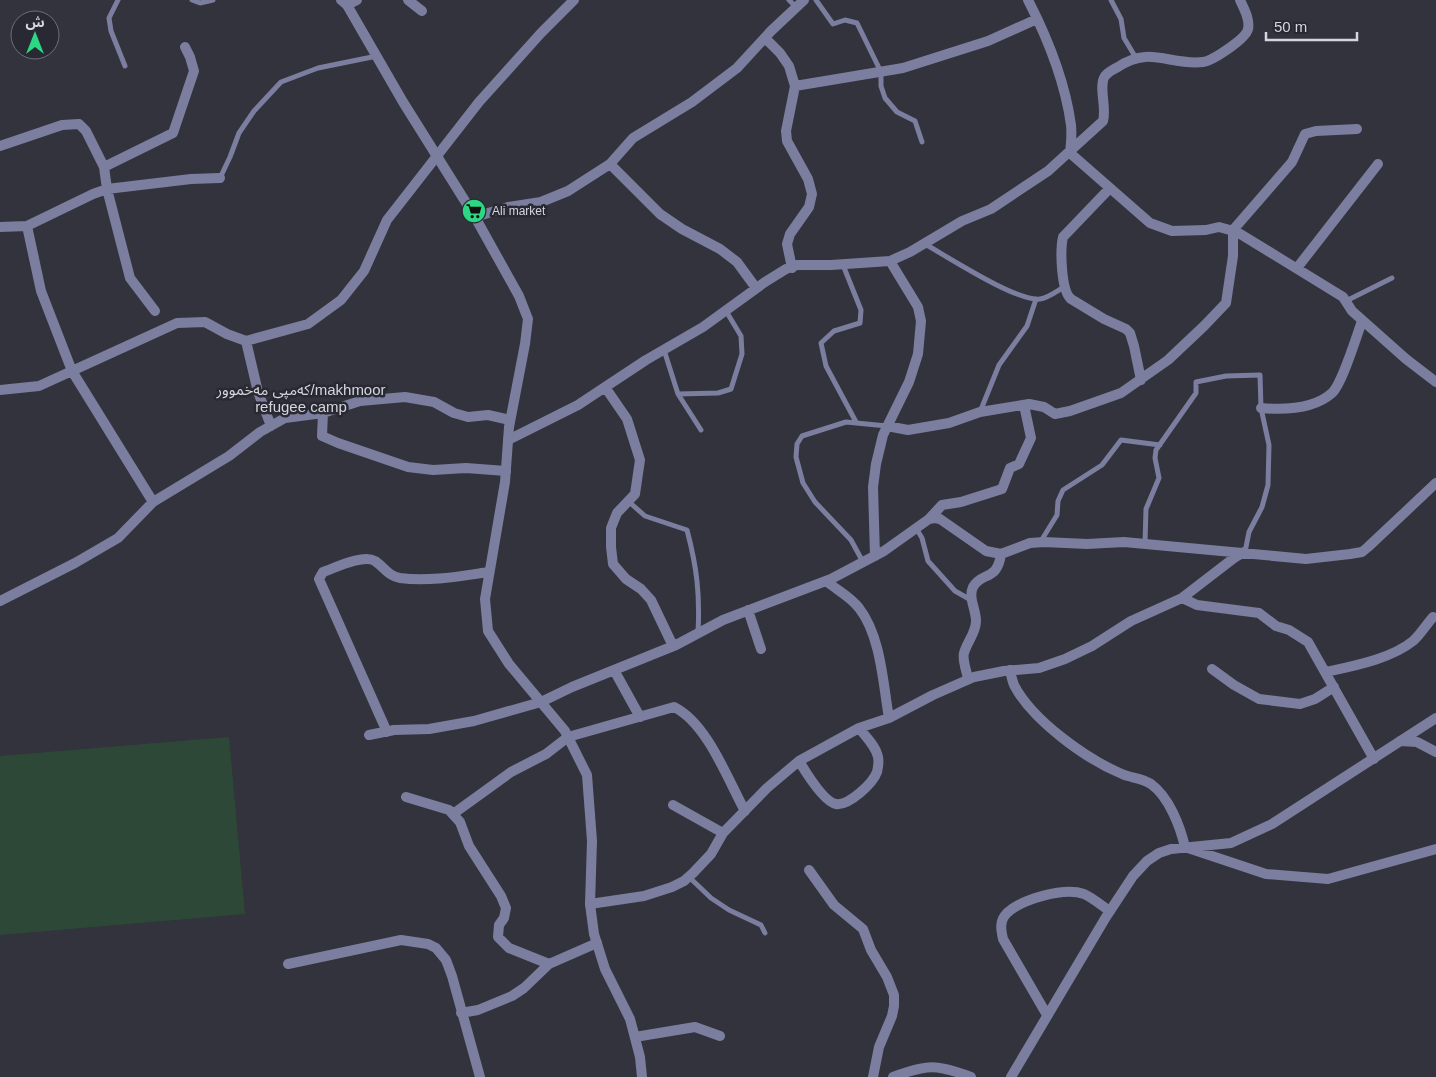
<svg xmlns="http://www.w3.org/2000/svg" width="1436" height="1077" font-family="Arial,'Noto Sans Arabic',sans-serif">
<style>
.green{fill:#2e4837}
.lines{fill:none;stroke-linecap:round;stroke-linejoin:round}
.service{stroke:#7b7e9e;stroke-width:5}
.minor{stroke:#7b7e9e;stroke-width:10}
.tertiary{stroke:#7b7e9e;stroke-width:10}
.labels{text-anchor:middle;stroke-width:5;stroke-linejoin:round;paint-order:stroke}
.poi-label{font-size:12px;fill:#d5d6dc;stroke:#282932;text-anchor:start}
.quarter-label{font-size:15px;fill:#d5d6dc;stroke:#282932}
</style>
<rect width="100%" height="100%" fill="#32333c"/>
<!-- green -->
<path class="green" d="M229,737l16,177 -245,21v-179z"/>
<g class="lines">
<!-- service -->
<path class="service" d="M118,0l-9,18 2,13 14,35
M192,0l8,3 13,-3
M789,0l7,7
M816,0l17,24 12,-4 12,3 24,49v14l4,12 12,14 18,9 7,21
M1111,0l10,19 3,19 12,20
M220,178l10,-21 9,-24 15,-22 27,-29 37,-14 59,-12
M925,244c23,13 92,58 115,55 8,-1 17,-8 24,-12
M843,265l18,45 -1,13 -26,8 -13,12 5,23 30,56
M1346,301l46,-23
M664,350l14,44 23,36
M678,394l40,-1 13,-4 11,-35 -1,-18 -15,-25
M980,412l19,-47 28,-39 9,-27
M628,501l17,15 42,14c10,38 13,64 11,103
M916,528l6,10 6,23 27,30 16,9
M1041,541l16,-26 1,-14 5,-11 39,-25 19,-25 39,5
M1145,543l1,-34 13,-31 -4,-20 1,-8 40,-57v-11l30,-6 34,-1 1,33 8,37 -1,40 -6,22 -13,25 -4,20
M863,562l-12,-22 -36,-38 -12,-19 -7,-26 1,-13 5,-8 44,-14 41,4
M689,877l22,21 18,12 32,15 4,8"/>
<!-- minor -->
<path class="minor" d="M408,0l14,11
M1028,0c20,39 37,81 43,125 1,9 0,19 -1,28l80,70 22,8 34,-1 13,-3 18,5 106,65 9,14 54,48 30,23
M347,5l10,-5
M765,38l15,15 9,13 6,20 -9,45 1,10 21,38 4,15 -3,13 -19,27 -3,10 5,24
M795,86l108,-18 85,-27 49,-22
M0,146l62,-21 17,-1 7,7 18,36
M610,164l50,50 22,15 38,20 17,13 19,26
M1110,188l-47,49c-3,13 -2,54 8,62l33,20 22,10 4,4 4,13 7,34
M475,217l33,-10 33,-5 27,-11 42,-27 23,-26 59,-36 45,-34 34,-37 33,-31
M27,226l14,65 31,80 81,131
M0,227l27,-1 66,-32 14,-5 84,-10 29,-1
M1297,268l81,-104
M155,311l-25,-33 -23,-89 -3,-22 69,-34 21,-62 -4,-14 -5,-10
M246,341l12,51 13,34
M605,387l22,32 13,41 -5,34 -18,19 -6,15v19l2,17 13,15 15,10 10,11 22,46
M0,390l39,-4 138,-63 28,-1 22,12 19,7 62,-17 33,-24 23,-29 23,-51 92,-118 62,-69 33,-33
M1261,408c23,2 53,1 71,-15 10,-9 25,-58 30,-72
M323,413l-1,23 16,7 70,24 25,3 33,-2 40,3
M887,426l21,4 41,-7 31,-11 49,-8 15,3 11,7 15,-3 51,-18 47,-33 36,-34 22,-23 7,-47v-26l59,-68 13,-28 11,-3 41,-2
M508,440l70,-35 68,-45 57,-33 62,-45 21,-13 11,-4h34l59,-4 20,-9 52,-31 29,-12 57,-38 55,-50c4,-14 -5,-35 2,-45 3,-4 9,-7 13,-9 32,-22 52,-1 85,-5 9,-1 43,-23 45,-33 2,-10 -4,-20 -8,-29
M929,519l13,-14 19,-3 41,-13 8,-21 9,-4 12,-26 -7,-33
M875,556l-2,-69 3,-23 7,-29 26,-53 9,-28 3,-33 -3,-14 -28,-46
M826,581c11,9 25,16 33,27 22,28 24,76 30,110
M1182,598l15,7 62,8 17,13 13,4 19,12 66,117
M0,601l75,-38 43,-25 35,-36 76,-46 31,-24 25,-14 38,-5 37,-12 45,-4 29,5 20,11 14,4 20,-2 22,5
M748,610l13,39
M1212,669l22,16 25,14 41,5 15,-5 19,-12
M614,670l26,47
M1010,670c1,5 2,10 4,15 18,35 72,74 108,89 9,4 20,4 29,10 18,13 29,42 34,63l81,27 62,5 108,-30
M1326,672c27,-6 65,-13 87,-31 7,-6 13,-16 20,-24
M968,679c-1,-7 -6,-19 -4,-26 3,-11 12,-20 12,-32 0,-12 -8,-23 -3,-34 9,-16 24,-5 28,-33
M387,732l-68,-153 4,-7c12,-4 40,-18 52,-11 9,6 13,15 25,17 29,4 61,-2 89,-6
M369,735l25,-5 35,-1 45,-8 67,-19 31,-15 104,-42 47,-25 108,-41 53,-28 45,-32 6,-1 5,1 46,32 15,3 29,-11 14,-1 43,2 37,-2 182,17 44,-5 12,-2 6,-5 68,-64
M1400,741l17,1 19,10
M799,761c6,10 25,41 37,43 13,2 37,-21 41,-32 1,-4 2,-10 1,-15 -2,-11 -12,-20 -19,-29
M406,797l43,13 11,12 9,24 32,50 5,12 -2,10 -5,7 -1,12 11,11 40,16
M673,805l50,28
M453,814l58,-42 35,-18 22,-17 106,-30c33,16 54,73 71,104
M809,870l25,35 29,24 8,21 16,27 7,18v11l-2,10 -13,31 -6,30
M590,904l54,-8 28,-9 12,-6 9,-8 18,-19 12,-21 44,-45 32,-27 60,-33 30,-10 44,-23 41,-18 30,-6 35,-3 26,-9 27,-13 39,-25 51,-23 52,-40 10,-6
M288,964l113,-24 27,4 8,4 10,12 6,16 28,101
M461,1013l17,-3 34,-14 12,-8 25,-24 48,-21
M1047,1015l-44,-76c-2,-9 -4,-18 4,-26 15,-14 57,-26 77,-19 9,4 18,12 26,17
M635,1037l60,-10 25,9
M1011,1077l95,-160 27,-41 14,-15 12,-8 12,-4 60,-6 41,-19 164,-106"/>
<!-- tertiary -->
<path class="tertiary" d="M341,0l6,5 56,97 72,115 44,79 9,23 -3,25 -16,83 -4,55 -20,117 3,32 21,33 56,67 22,44 5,66 -2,63 4,30 11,35 25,50 10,38 2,20
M893,1077c34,-13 44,-13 78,0"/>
</g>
<!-- icons -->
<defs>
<g id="supermarket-disc" transform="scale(1.25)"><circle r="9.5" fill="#2cd884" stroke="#282932"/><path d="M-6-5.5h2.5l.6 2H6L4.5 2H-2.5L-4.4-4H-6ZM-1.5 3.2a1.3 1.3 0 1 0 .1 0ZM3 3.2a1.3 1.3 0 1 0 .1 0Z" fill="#111"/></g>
</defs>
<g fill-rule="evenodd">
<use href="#supermarket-disc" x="474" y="211"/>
</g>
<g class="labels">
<!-- poi labels -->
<g class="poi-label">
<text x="492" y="215">Ali market</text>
</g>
<!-- quarter labels -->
<g class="quarter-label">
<text x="301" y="395">کەمپی مەخموور/makhmoor<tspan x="301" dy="17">refugee camp</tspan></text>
</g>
</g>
<!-- north arrow -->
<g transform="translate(35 35)"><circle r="24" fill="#282932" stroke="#6d6e76"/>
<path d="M0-4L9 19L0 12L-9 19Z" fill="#2cd884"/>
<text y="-8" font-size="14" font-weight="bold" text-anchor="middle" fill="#d5d6dc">ش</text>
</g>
<!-- scale -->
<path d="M1266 32v8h91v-8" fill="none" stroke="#d5d6dc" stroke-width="2.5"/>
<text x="1274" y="32" font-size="15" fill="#d5d6dc" stroke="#282932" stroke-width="4" paint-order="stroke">50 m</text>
</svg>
